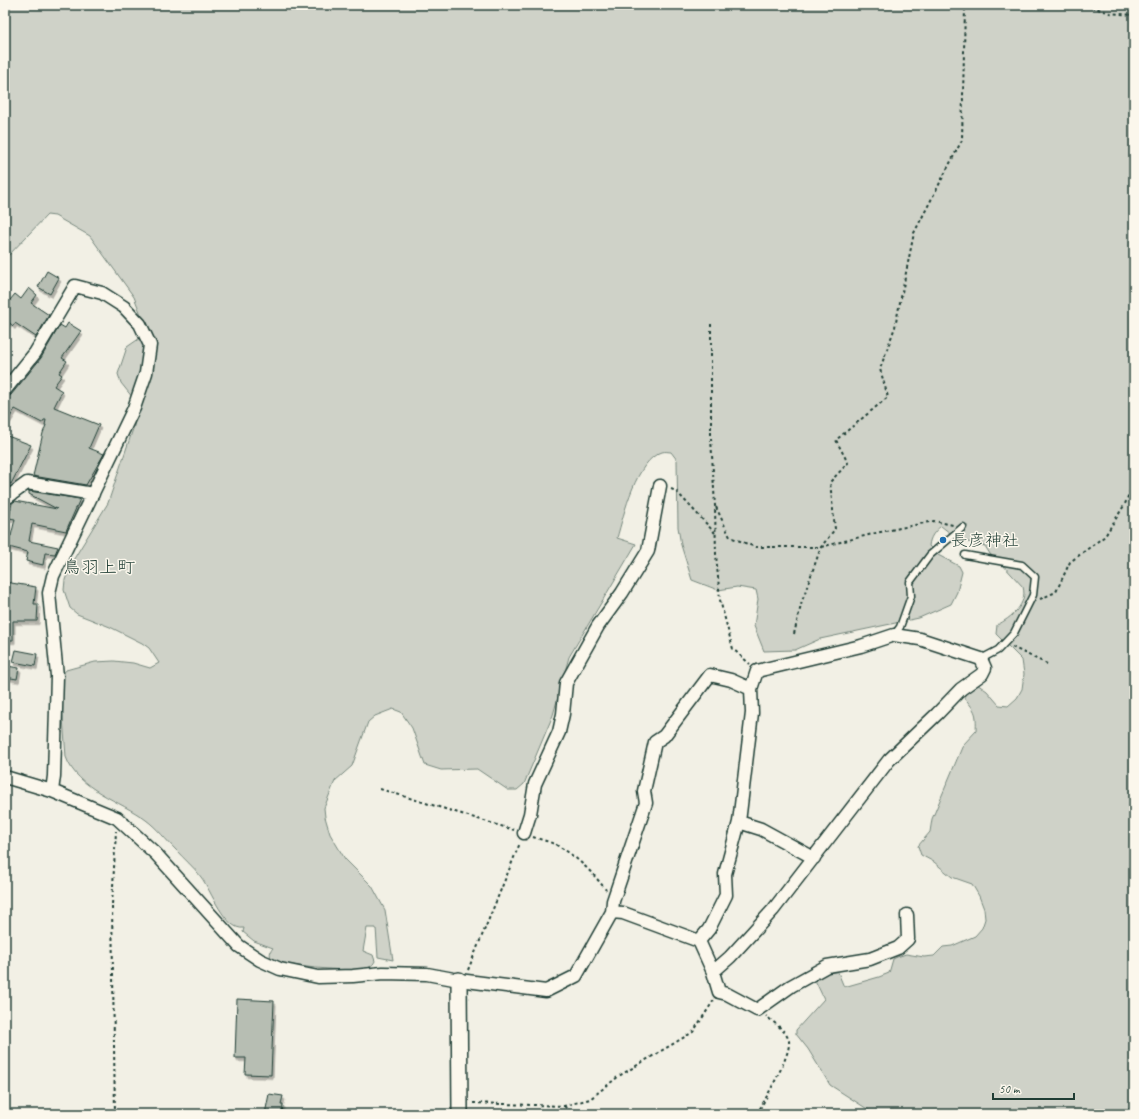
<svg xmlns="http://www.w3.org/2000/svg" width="1139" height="1119" font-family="Caveat,'Klee One',sans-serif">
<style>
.green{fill:#cfd2c8;stroke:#77887e}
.building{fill:#b7beb3;stroke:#1f3d34;filter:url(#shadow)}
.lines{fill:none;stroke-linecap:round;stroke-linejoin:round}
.service-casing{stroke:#1f3d34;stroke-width:9}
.minor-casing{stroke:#1f3d34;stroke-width:15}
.tertiary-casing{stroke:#1f3d34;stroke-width:18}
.path{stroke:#1f3d34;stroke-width:2;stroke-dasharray:3 3;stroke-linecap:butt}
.service{stroke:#fbf7ec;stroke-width:6}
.minor{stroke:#fbf7ec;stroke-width:12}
.tertiary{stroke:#fbf7ec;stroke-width:15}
.poi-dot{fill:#1f6fb2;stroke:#fbf7ec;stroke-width:1.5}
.labels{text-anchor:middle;stroke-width:3;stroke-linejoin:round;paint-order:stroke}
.poi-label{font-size:17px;fill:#1f3d34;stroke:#fbf7ec;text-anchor:start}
.neighbourhood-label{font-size:18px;fill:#1f3d34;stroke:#fbf7ec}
</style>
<defs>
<filter id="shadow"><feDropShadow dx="2" dy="3.5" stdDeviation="0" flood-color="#0004"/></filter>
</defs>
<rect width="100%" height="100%" fill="#f2f0e5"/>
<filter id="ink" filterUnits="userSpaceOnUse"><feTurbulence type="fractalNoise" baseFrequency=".025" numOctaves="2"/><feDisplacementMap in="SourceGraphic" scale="8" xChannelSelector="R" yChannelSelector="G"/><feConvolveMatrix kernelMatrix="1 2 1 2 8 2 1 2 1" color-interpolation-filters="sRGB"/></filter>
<g filter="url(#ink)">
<!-- green -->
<path class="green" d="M5,5h1129v1109h-259l-45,-29 -22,-36 -12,-15v-4l28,-31 -10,-21 23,-8 7,17 35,-10 10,-4 4,-14 4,-2 9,-3 18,3 10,-1 9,-9 9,-1 23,-10 7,-8 3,-9 -1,-10 -5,-13 -7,-12 -20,-7 -18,-15 -13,-7 -3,-9 12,-14 2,-13 31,-74 13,-14c1,-20 -1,-20 -13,-35l11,-14 13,9 12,14 9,1 9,-8 5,-9 2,-15 -2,-14 -26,-26 1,-9c14,-7 31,-21 26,-38l-22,-24 -11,-9 -5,-8 -26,-6 -18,-14c-7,6 -11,11 -12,20l9,9 21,11 3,6 -5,20 -6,12 -32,14 -99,21 -25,11 -31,1 -10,-25 4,-27 -2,-9 -19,-3 -19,3 -26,-10 -11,-35 -3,-18 -1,-67 -6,-8c-2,0 -6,-1 -9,0 -26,8 -38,62 -45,86l19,6 -67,113 -16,58 -29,69 -7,6h-9l-31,-21 -36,1 -16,-5 -13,-37 -11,-16 -8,-3 -18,7 -7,6 -16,44 -17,15 -11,27 1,9 5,17 15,25 27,27 13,24 8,50 -15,-3 -2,-29h-9l-4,23 10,4 2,6c-2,5 -8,8 -13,9 -12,1 -82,-3 -90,-11 -3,-3 -2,-8 1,-11l-19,-7 -11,-9 1,-4c-19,3 -33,-38 -43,-51 -7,-10 -17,-18 -25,-27 -10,-10 -19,-22 -30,-30 -25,-19 -69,-31 -80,-63l-6,-79 6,-8 29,-8 19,-1 19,2 17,5 9,-5 -10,-15 -7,-5 -32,-16 -33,-13 -7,-6 -6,-18 1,-10 7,-18 36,-59 26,-77 3,-19 -4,-9 -12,-15 -3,-9 9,-27 16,-11 -1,-19 -8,-20 -44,-61 -35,-20 -8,-1 -39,41 -3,1z"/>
<!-- building -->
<path class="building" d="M47,271l12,7 -9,16 -12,-7z
M29,288l8,7 -6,8 18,12 -13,22 -21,-14 -2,3 -8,-7v-13l10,-12 6,5z
M68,323l13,8 -19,27 5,3 -8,12 3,2 -8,11 8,5 -8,16 45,18 -10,23 15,6 -18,31 -53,-9 10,-43 3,-8h-1l1,-5h-2l-2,3 -27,-14 -10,16v-27l6,-3 30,-37 19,-33 5,3z
M5,435l26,10 -20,39 -6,-3z
M29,491l51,8 -14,32 -34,-7 -3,17 29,6 -3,7 -10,-1 -2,12 -17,-4 2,-9 -23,-6v-12l6,2 4,-17 -6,-1 3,-15 3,-2 42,8 -28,-15z
M5,582l31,5 -2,17h4l-1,17h-24v19h-8z
M16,650l21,4 -2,12 -22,-4z
M7,666l12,2 -2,11 -12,-2z
M237,999l37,2 -3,74 -26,-1 1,-16h-11z
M269,1094l14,2 -2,8h2l-1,10h-17z"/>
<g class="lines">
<!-- service casing -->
<g class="service-casing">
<path id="service" d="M965,555l57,10 13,12 -2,18 -19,38 -16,17 -17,9
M894,635l6,-8 11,-31 -1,-14 20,-27 33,-28"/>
</g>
<!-- minor casing -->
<g class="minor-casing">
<path id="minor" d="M5,390l30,-37 40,-67 27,7 22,14 16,17 10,21 -4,28 -12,35 -81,168 -4,17 8,83 -3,100 -2,15
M5,497h3l19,-14 66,11
M5,777l47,14 65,27 39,36 83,92 21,14 20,9 38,8 35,-1 30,-3 44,1 32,6 87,11 30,-15 36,-64 1,-11 33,-98 -2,-12 11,-49 9,-6 46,-61 21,5 20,9
M739,822l22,7 53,29
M524,833l6,-19 5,-30 24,-52 4,-18 3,-31 32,-57 24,-33 26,-42 12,-65
M612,912l11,1 76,28 14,31 6,20 8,2 30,16 34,-24 36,-20 43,-7 28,-11 10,-9 -1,-24
M699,941l10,-12 17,-34 -1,-21 14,-52 13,-109 -1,-24 6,-18 104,-25 33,-11 26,4 61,20 4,9 -3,6 -21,15 -24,25 -48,46 -116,150 -43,47 -17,15"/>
</g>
<!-- tertiary casing -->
<g class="tertiary-casing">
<path id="tertiary" d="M459,980l1,134"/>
</g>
<!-- path -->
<path class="path" d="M1086,5l24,8 24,2
M965,7l6,-2
M711,324v114l4,68 1,48 4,46 13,49 17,15
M671,489l5,2 39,42
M716,507l14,30 25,10h66l55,-14 58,-12 19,4
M1040,599l16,-7 14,-30 35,-26 20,-32 9,-23
M794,634l8,-33 19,-54 14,-18 -5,-47 18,-19 -12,-23 52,-43 -8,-28 15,-42 19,-94 48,-93 3,-133 -2,-2
M1012,647l35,17
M380,789l134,41
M533,837c9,3 19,5 27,10 17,10 34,27 46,43
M468,970l52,-127
M473,1103l91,3 26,-7 29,-23 74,-44 21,-32
M564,1106l9,8
M115,1114l-3,-209 4,-74
M757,1114c8,-15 34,-58 32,-73 -3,-11 -15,-18 -23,-25"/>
<!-- service -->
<use href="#service" class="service"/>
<!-- minor -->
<use href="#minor" class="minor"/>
<!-- tertiary -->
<use href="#tertiary" class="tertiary"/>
</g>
</g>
<!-- markers -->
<circle class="poi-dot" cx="943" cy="540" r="4"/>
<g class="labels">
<!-- poi labels -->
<g class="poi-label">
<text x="951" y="546">長彦神社</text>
</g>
<!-- neighbourhood labels -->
<g class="neighbourhood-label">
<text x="99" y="573">鳥羽上町</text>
</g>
</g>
<!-- margin -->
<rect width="1139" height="1119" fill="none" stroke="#fbf7ec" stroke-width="20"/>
<rect x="10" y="10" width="1119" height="1099" fill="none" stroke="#1f3d34" stroke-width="1.5" filter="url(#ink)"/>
<!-- scale -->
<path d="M993 1093v6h81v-6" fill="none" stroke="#1f3d34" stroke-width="2"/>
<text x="999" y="1093" font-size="12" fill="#1f3d34" stroke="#fbf7ec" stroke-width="3" paint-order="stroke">50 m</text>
</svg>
